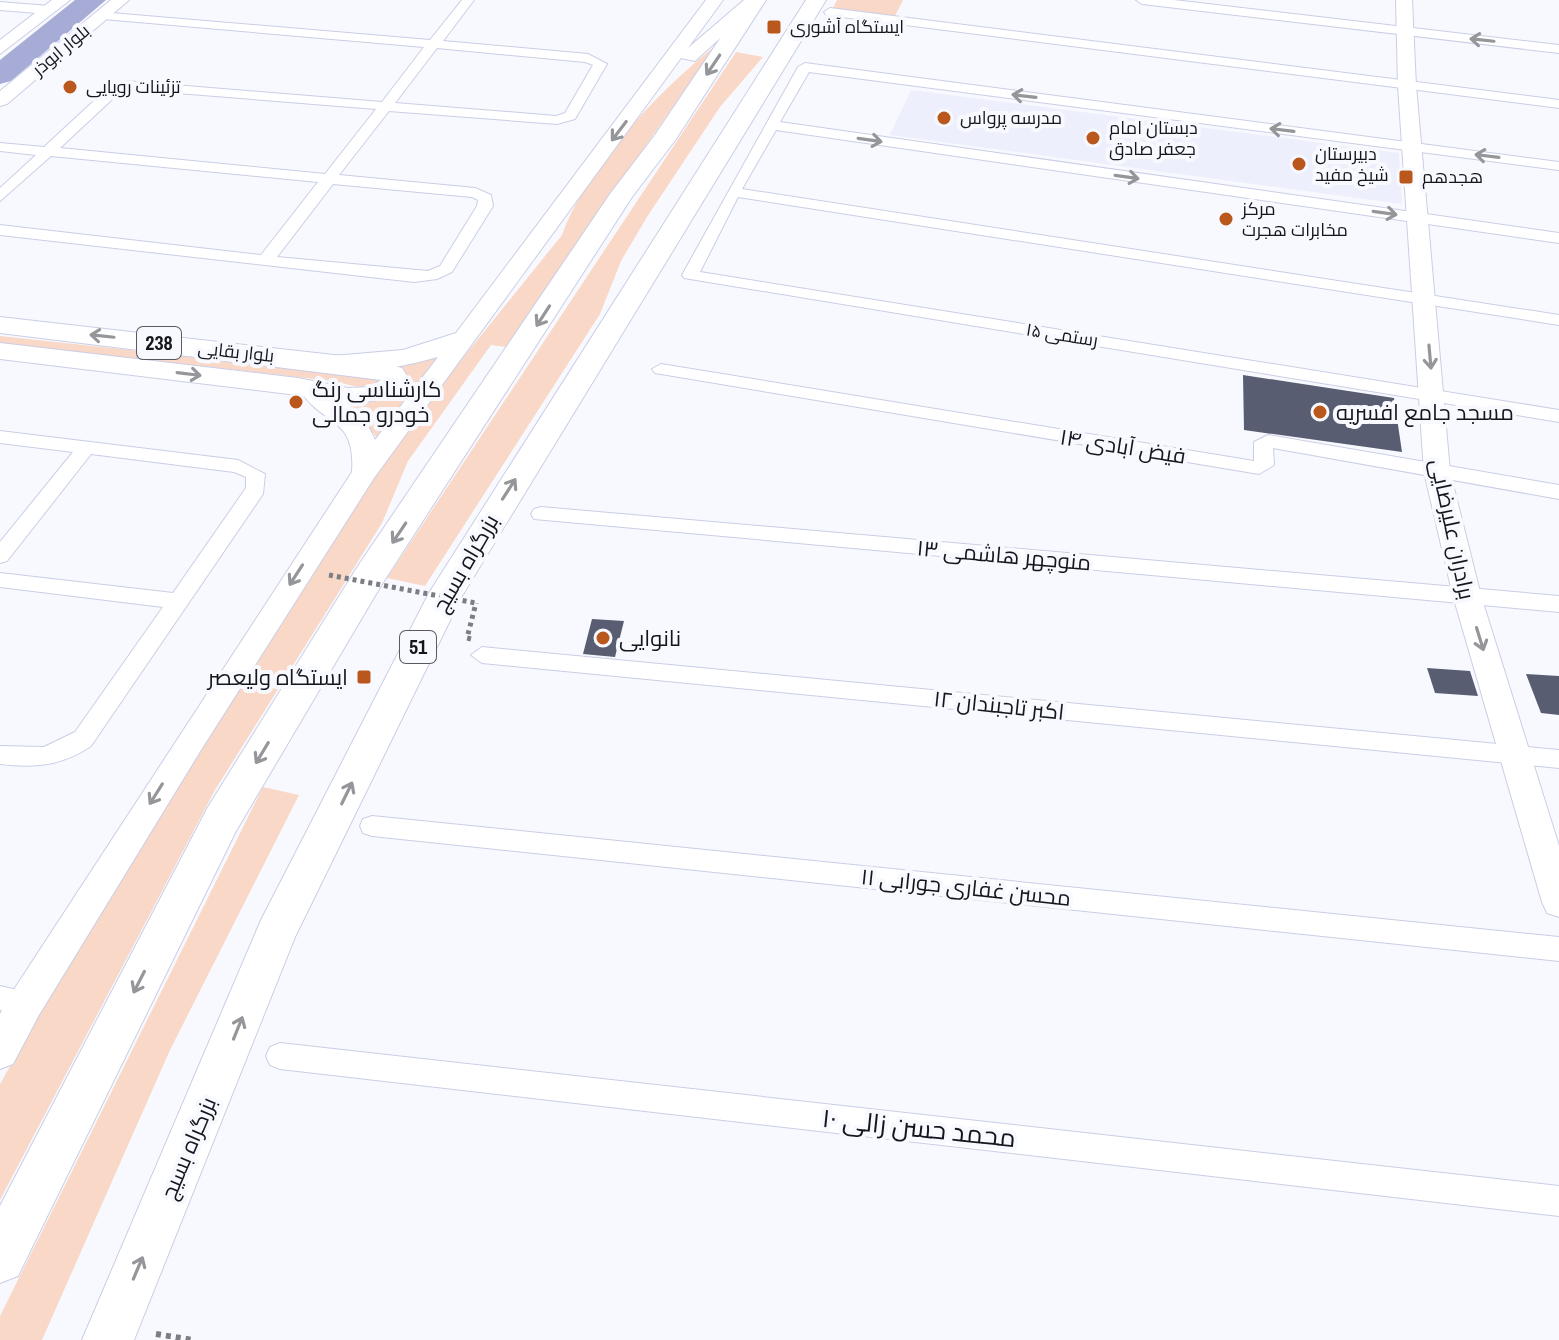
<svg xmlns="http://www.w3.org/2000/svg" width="1559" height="1340" font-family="'Archivo Narrow',Cairo,sans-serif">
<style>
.built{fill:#edeffc}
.green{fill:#f9d8c8}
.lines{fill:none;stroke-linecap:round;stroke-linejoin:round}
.river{fill:#a6acd6;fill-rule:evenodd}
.building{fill:#595d72}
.minor-casing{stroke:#cacee6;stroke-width:2}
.secondary-casing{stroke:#cacee6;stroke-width:2}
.primary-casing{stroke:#cacee6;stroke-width:2}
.trunk-casing{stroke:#cacee6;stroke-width:2}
.path-far1{stroke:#7d7e85;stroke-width:5;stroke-dasharray:4 4;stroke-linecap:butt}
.path{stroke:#7d7e85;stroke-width:6;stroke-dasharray:5 5;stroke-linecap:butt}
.minor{fill:#fff;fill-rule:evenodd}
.secondary{fill:#fff;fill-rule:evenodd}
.primary{fill:#fff;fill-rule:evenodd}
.trunk{fill:#fff;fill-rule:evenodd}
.path-bridge{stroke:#7d7e85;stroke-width:5;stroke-dasharray:4 4;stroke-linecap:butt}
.oneway{stroke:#95969a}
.poi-dot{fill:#b9571c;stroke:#f8f9fe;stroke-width:3}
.labels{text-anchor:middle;stroke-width:8;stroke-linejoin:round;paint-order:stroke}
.far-poi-label{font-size:18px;fill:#14161e;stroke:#f8f9fe;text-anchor:start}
.far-street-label{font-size:18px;fill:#14161e;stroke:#f8f9fe}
.shield{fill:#f8f9fe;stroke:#585a61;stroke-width:2}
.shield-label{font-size:20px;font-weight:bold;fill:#14161e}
.poi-label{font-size:22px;fill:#14161e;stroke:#f8f9fe;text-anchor:start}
.street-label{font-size:22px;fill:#14161e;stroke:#f8f9fe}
.near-street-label{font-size:26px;fill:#14161e;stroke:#f8f9fe}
</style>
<rect width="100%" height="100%" fill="#f8f9fe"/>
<!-- built -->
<path class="built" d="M911,90l488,63 3,51 -512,-69z"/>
<!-- green -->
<path class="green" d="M837,0h66l-10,20 -62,-8z
M715,46l-209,301 -15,-2 -83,116 -26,62 -167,267 -215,410v-116l56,-99 146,-247 206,-312 154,-191c26,-70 96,-143 153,-189z
M736,52l27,5 -43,50 -73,110 -26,44 -21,53 -175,272 -38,-8z
M0,336l344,37 33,5 4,7 -23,2 -26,-6 -332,-38z
M446,353l-69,85 -12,-16 -27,-19 52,-6 2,-31 32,-5z
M263,787l36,8 -129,255 -128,290h-42v-24z"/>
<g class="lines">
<!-- river -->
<path class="river" d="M75,0h31l-95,81 -11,3v-24z"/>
</g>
<!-- building -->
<path class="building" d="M1243,375l151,23 8,54 -158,-22z
M592,619l32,2 -9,36 -32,-3z
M1427,668l43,3 8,25 -43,-3z
M1526,674l33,2v39l-18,-2z"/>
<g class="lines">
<!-- minor casing -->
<g class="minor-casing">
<path id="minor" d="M462,0h12l-31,41 145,13 19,10 -32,55 -18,5 -168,-13 -50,64 136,13 16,7 2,11 -41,66 -15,7 -23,3 -414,-47v-10l261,30 57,-73 -267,-26 -51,45v-13l36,-33 -36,-4v-8l44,4 66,-61 16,-5 256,21 42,-55 -321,-28 -6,-4 2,-3 331,28zM437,48l148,14 8,3 -28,48 -9,3 -161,-13zM127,89l249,20 -51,65 -265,-26 60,-56zM333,184l139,13 6,3 -1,6 -37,60 -12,5 -151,-14z
M1136,0h38l385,45v8l-417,-49z
M0,2l49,4 6,4 -6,4 -49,-4z
M830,8l729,92v8l-733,-93 -2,-3z
M805,63l754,99v8l-750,-98 -29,50 779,111v10l-783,-113 -34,59 817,126v10l-821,-128 -38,75 859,138v12l-875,-144 -2,-3 116,-208z
M661,364l593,97v-19l14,-7 291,50v14l-286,-51 1,17 -15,9 -604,-101 -3,-4z
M0,431l238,29 27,14 -2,20 -172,252c-29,20 -57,22 -91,18v-18l44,1 31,-15 88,-125 -163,-20v-14l173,20 73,-105v-11l-12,-5 -143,-18 -84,107 -7,2v-21l73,-90 -73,-9z
M541,507l1018,89v16l-1025,-93 -3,-5 3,-5z
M482,647l1077,103v18l-1077,-105 -11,-8z
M372,816l1187,121v24l-1187,-125 -9,-3 -3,-7 3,-7z
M0,986l35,8 4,9 -4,9 -9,4 -26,-6z
M280,1043l1279,143v30l-1279,-147 -10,-4 -4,-9 4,-9z"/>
</g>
<!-- secondary casing -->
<g class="secondary-casing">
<path id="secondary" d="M52,0h18l-70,54v-14z
M111,0h18l-122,104 -7,2v-15z
M706,0h17l-35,48 56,-48h18l-67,61 -14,-3 -307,420 -173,272 -162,265 -26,49 -13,5v-55l13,-23 339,-519c4,-55 -28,-46 -51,-80l12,-8c25,7 53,32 62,56l63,-83c-32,9 -73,18 -106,9l-4,-5 4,-5 71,-6 53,-17z
M1396,0h16l4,86 34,386 31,124 78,250v71l-12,-4 -5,-11 -89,-306 -29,-124 -26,-386z"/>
</g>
<!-- primary casing -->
<g class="primary-casing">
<path id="primary" d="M0,317l369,42 33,9 7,11 -5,12 -10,6 -46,8 -51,-10 -297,-36v-16l298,35 50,10 22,-1 11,-7 -381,-47z"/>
</g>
<!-- trunk casing -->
<g class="trunk-casing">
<path id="trunk" d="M746,0h20l-90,139 -44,58 -250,387 -146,247 -218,445 -18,7v-77l208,-399 150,-241 252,-372 45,-59z
M806,0h20l-364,596 -167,341 -161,403h-52l179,-420 168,-327z"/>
</g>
<!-- path-far1 -->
<path class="path-far1" d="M471,639l-4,-1 9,-35"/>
<!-- path -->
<path class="path" d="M156,1334l37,6"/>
<!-- minor -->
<use href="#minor" class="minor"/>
<!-- secondary -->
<use href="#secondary" class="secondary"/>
<!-- primary -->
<use href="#primary" class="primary"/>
<!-- trunk -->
<use href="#trunk" class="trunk"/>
<!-- path-bridge -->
<path class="path-bridge" d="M329,575l147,28"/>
</g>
<!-- one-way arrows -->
<defs><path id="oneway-shaft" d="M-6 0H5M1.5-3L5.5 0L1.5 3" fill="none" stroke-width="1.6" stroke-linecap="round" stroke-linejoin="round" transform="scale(2)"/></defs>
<g class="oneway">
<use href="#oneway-shaft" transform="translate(1482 40) rotate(-174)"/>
<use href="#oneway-shaft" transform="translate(713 65) rotate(124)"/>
<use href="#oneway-shaft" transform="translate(1024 96) rotate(-173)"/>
<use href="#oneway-shaft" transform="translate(1282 130) rotate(-173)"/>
<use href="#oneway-shaft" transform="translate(619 131) rotate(127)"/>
<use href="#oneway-shaft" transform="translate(870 140) rotate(8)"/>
<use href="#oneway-shaft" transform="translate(1487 156) rotate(-173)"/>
<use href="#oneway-shaft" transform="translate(1127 177) rotate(8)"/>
<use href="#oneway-shaft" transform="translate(1385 213) rotate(8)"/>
<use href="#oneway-shaft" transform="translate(543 316) rotate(123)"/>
<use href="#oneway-shaft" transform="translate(102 336) rotate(-174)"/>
<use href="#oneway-shaft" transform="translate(1430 357) rotate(85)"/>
<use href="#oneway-shaft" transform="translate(189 374) rotate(7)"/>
<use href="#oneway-shaft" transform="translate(509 489) rotate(-57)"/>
<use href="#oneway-shaft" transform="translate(399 533) rotate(124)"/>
<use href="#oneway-shaft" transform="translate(296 575) rotate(123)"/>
<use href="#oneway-shaft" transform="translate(1480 639) rotate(73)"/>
<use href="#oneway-shaft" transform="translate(262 753) rotate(121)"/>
<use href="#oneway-shaft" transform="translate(347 793) rotate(-64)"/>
<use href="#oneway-shaft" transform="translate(156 794) rotate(122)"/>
<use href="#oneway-shaft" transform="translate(139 982) rotate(117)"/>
<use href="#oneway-shaft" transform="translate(238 1028) rotate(-68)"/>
<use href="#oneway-shaft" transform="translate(138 1268) rotate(-67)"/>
</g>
<!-- markers -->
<g class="poi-dot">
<rect x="766" y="19" width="16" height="16" rx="4"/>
<circle cx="70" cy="87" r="8"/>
<circle cx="944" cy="118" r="8"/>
<circle cx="1093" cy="138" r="8"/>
<circle cx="1299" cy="164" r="8"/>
<rect x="1398" y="169" width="16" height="16" rx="4"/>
<circle cx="1226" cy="219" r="8"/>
<circle cx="296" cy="402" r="8"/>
<circle cx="1320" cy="412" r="8"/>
<circle cx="603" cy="638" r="8"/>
<rect x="356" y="669" width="16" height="16" rx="4"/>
</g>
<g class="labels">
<!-- far-poi labels -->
<g class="far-poi-label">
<text x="790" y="33">ایستگاه آشوری</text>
<text x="86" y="93">تزئینات رویایی</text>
<text x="960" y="124">مدرسه پرواس</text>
<text x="1109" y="134">دبستان امام<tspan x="1109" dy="21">جعفر صادق</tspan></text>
<text x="1315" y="160">دبیرستان<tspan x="1315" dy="21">شیخ مفید</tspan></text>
<text x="1422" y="183">هجدهم</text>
<text x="1242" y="215">مرکز<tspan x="1242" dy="21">مخابرات هجرت</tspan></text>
</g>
<!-- far-street labels -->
<g class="far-street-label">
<text transform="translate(61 50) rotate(-40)" y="6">بلوار ابوذر</text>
<text transform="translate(1062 335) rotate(9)" y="6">رستمی ۱۵</text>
<text transform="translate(236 352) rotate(6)" y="6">بلوار بقایی</text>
</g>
<!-- shield labels -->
<g class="shield">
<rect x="137" y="327" width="44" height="32" rx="6"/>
<rect x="400" y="631" width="36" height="32" rx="6"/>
</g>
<g class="shield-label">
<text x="159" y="350">238</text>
<text x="418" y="654">51</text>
</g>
<!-- poi labels -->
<g class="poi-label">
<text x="312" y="397">کارشناسی رنگ<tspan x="312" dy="25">خودرو جمالی</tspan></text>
<text x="1336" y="420">مسجد جامع افسریه</text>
<text x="619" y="646">نانوایی</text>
<text x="348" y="685" text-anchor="end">ایستگاه ولیعصر</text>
</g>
<!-- street labels -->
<g class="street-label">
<text transform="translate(1123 446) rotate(9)" y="8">فیض آبادی ۱۴</text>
<text transform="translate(1453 529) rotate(78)" y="8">برادران علیرضایی</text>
<text transform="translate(1004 555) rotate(5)" y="8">منوچهر هاشمی ۱۳</text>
<text transform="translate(465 563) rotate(-60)" y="8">بزرگراه بسیج</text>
<text transform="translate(999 705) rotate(6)" y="8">اکبر تاجبندان ۱۲</text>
<text transform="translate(966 887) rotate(6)" y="8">محسن غفاری جورابی ۱۱</text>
<text transform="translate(188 1148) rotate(-67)" y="8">بزرگراه بسیج</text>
</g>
<!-- near-street labels -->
<g class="near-street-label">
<text transform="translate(919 1128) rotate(6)" y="9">محمد حسن زالی ۱۰</text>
</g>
</g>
</svg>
